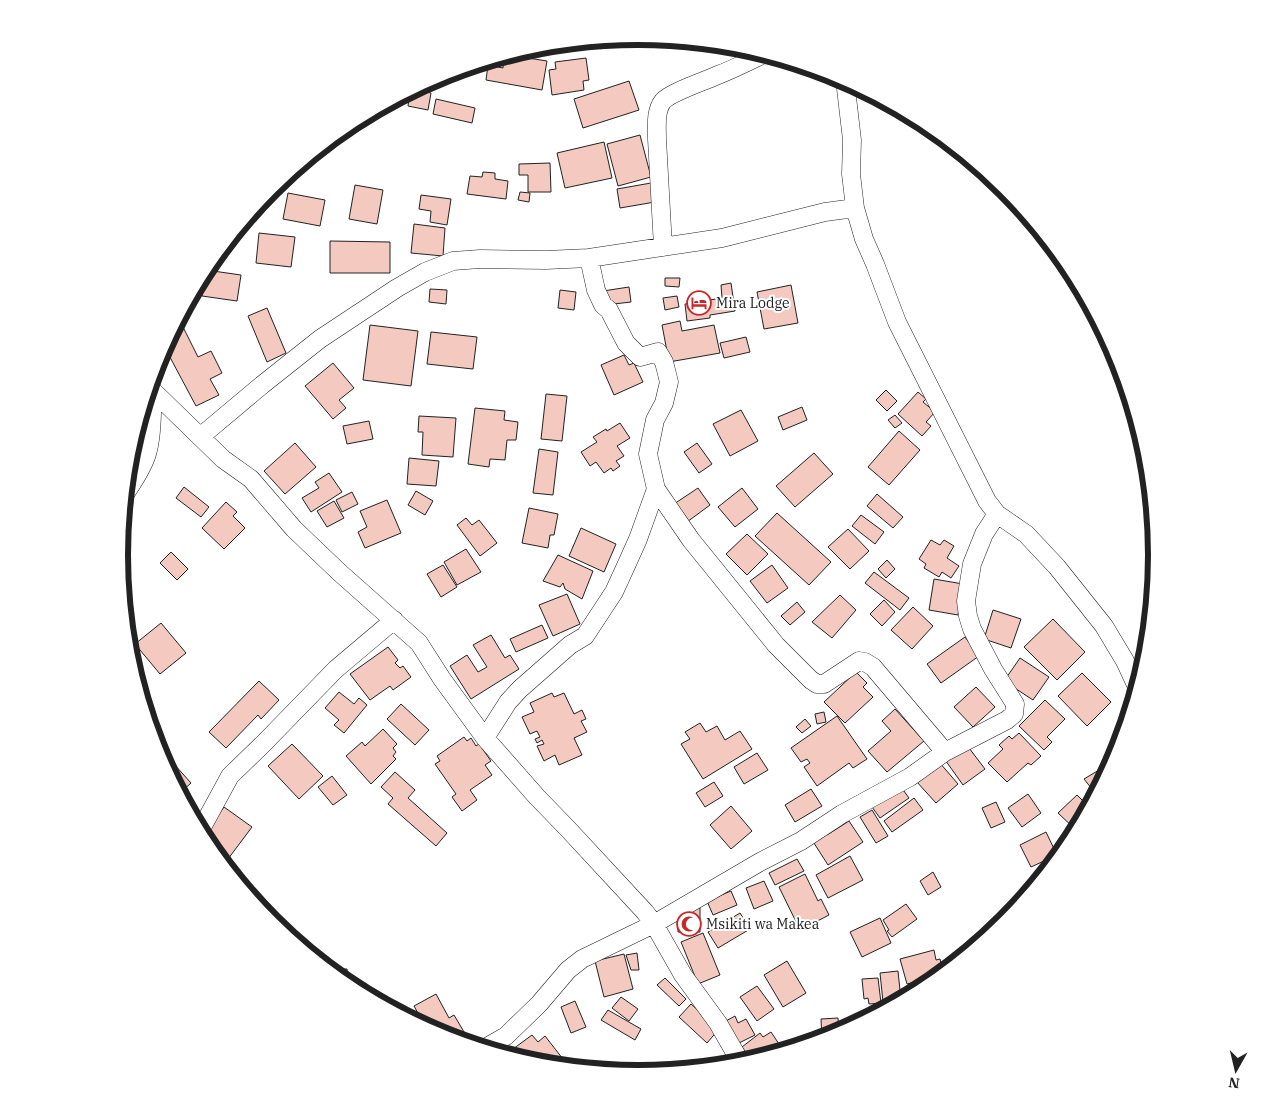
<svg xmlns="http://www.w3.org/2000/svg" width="1276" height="1110" font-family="'IBM Plex Serif',serif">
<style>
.building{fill:#f3c9c0;stroke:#222}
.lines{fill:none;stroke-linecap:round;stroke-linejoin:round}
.minor-casing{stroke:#222;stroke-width:19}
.minor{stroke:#fff;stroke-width:18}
.labels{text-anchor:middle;stroke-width:4;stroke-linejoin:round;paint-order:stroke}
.poi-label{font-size:14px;fill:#222;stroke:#fff;text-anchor:start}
.rim{fill:none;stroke:#222;stroke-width:6}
</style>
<rect width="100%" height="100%" fill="#fff"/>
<!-- building -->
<path class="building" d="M589,41v5l-31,-1v-1z
M509,55l38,6 -5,29 -56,-10 2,-15 15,3 1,-12z
M586,58l3,22 -6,1 1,9 -32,5 -3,-25 7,-1 -1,-7z
M629,81l10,29 -56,18 -9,-29z
M414,89l17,4 -3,17 -20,-4 2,-15z
M436,99l39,9 -3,15 -39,-9z
M640,135l11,42 -33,9 -11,-42z
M604,142l8,36 -47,10 -8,-35z
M550,163l1,29h-23v-17h-9v-11z
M483,172l12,1v6l13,2 -2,18 -39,-5 3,-18 12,1z
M651,183l4,19 -35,6 -3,-19z
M355,185l28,5 -6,34 -28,-5z
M520,192l10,1 -1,9 -11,-2z
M288,193l37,7 -5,26 -37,-7z
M421,195l30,4 -4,26 -17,-3 1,-11 -12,-2z
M414,224l31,4 -2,28 -32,-3z
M259,233l36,4 -4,30 -35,-4z
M330,241l60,1v31h-60z
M206,270l35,5 -4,26 -35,-5z
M665,278h15l-1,9 -14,-1z
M731,283l4,28 -25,4v3l-23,3 -2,-17 37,-6 -1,-13z
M791,285l7,38 -34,6 -7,-37z
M629,287l2,15 -26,3 -2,-14z
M430,289l17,1 -1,14 -17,-2z
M560,290l16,2 -2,18 -16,-2z
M677,296l2,11 -14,3 -2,-12z
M267,308l19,45 -19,9 -19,-46z
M179,319l19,38 13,-6 11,22 -12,6 9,16 -23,11 -32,-60z
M680,321l2,10 32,-6 6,28 -51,9 -7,-37z
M370,325l48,6 -7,55 -48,-6z
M431,332l46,5 -4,32 -46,-5z
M746,337l4,15 -26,6 -4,-15z
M624,355l5,10 5,-2 9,19 -29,13 -13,-30z
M333,363l21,25 -15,12 7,8 -13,11 -28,-33z
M886,390l11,11 -10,10 -11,-11z
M918,392l8,7 -3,3 12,10 -9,10 5,4 -9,10 -24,-22z
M546,394l21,2 -5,45 -21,-2z
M802,407l5,13 -24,10 -5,-13z
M475,408l30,3 -1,9 14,2 -2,18h-9l-2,20 -15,-1 -1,8 -21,-3z
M741,410l17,31 -28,15 -17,-32z
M895,415l7,8 -7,5 -7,-8z
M419,416l37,2 -3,39 -31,-2 1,-23h-5z
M369,421l4,18 -26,5 -4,-18z
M620,423l10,15 -13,8 7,10 -8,5 4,5 -7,5 -2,-3 -7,5 -8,-11 -6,4 -9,-14 16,-10 -4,-5 13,-8 1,2z
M899,431l21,19 -31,35 -21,-18z
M295,443l21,24 -31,27 -21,-23z
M697,443l15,21 -13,9 -15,-21z
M539,449l19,3 -5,43 -20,-2z
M814,453l19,21 -38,33 -19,-21z
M409,458l30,3 -3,25 -29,-2z
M329,473l13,19 -31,20 -9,-14 17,-10 -4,-6z
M184,487l25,20 -8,10 -25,-19z
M698,488l12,17 -23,17 -13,-18z
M742,488l16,21 -23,18 -17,-20z
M416,491l17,10 -8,14 -17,-10z
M352,492l6,12 -16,8 -6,-12z
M877,494l26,23 -10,11 -26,-22z
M387,500l14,33 -36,15 -7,-16 9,-5 -7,-16z
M334,501l10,17 -17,9 -10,-16z
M226,502l11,10 -4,4 12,12 -21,21 -22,-21z
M529,508l29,6 -4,21h-4l-2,13 -26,-5z
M777,513l54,49 -22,23 -54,-49z
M861,515l23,17 -9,12 -23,-18z
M466,518l6,7 7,-5 18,23 -17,13 -23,-31z
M581,528l35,16 -12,28 -35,-16z
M848,529l21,22 -19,18 -22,-22z
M747,534l21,20 -21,21 -21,-21z
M931,540l9,5 4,-5 10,6 -7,12 12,8 -8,12 -9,-6 -3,5 -15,-9 2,-4 -7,-5z
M466,549l15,23 -24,13 -13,-23z
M171,552l17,17 -11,11 -17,-17z
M558,555l35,16 -11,28 -17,-10 -2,-6 -3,4 -17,-6z
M887,560l8,9 -9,9 -8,-9z
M443,565l14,22 -16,10 -14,-23z
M772,565l16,23 -21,15 -17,-22z
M874,572l35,26 -9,12 -35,-27z
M934,579l29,5 -5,31 -29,-5z
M567,594l13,30 -27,12 -14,-31z
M840,595l16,15 -24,28 -20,-16z
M884,600l11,12 -13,14 -12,-12z
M797,602l8,10 -15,13 -9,-9z
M913,607l20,19 -21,23 -21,-19z
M993,610l28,9 -10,29 -27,-9z
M1053,619l32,33 -28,28 -33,-33z
M161,623l25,30 -26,21 -25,-30z
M542,625l6,13 -32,14 -6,-13z
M491,635l14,23 5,-3 9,14 -48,30 -21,-33 17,-11 11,17 9,-5 -14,-22z
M965,637l14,19 -38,27 -14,-19z
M388,647l10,13 -3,3 5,5 3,-2 8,11 -18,13 -3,-4 -20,14 -20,-26z
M1020,658l29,19 -16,23 -29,-19z
M856,672l11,11 -4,4 10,10 -28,26 -21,-21z
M1082,673l29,29 -24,24 -29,-30z
M259,681l20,19 -18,19 -3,-4 -32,33 -17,-16z
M976,687l19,20 -22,20 -19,-20z
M339,692l15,12 5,-6 8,7 -23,28 -10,-8 5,-5 -14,-12z
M552,693l2,4 10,-4 10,21 8,-4 4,9 -5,2 6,11 -13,6 8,17 -23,10 -4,-10 -11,6 -7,-15 7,-2 -2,-4 -5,3 -2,-4 5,-2 -3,-6 -7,3 -8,-17 12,-5 -4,-9z
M1045,700l20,19 -18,18 5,5 -8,8 -25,-24z
M401,704l28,26 -14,15 -28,-26z
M895,709l29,32 -37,31 -19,-21 23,-20 -9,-10z
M824,712l2,10 -9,2 -2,-10z
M837,716l30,43 -14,9 -4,-5 -32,23 -13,-19 6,-4 -3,-4 -6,3 -10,-14z
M805,719l6,7 -9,7 -6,-6z
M700,723l6,9 11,-6 8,14 15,-9 12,18 -49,30 -22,-35 9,-5 -5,-7z
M383,729l14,15 -4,4 3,4 -3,4 3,3 -25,25 -25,-28 16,-14 3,4z
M1019,733l22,23 -10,9 -3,-2 -21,19 -19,-19 15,-14 -4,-4 10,-9 3,3z
M464,737l3,4 4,-3 5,8 3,-2 12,17 -6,4 7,10 -22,15 7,10 -15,11 -10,-14 4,-3 -21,-30 5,-3 -3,-5z
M292,744l31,32 -24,23 -31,-33z
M966,744l19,25 -22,16 -20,-28z
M757,753l11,17 -24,14 -10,-17z
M165,754l26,29 -11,10 -19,-35z
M939,762l19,22 -22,19 -20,-22z
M1109,764l2,2 -15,28 -12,-15z
M395,772l20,18 -7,8 39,35 -11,13 -48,-42 5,-6 -12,-11z
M332,776l15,19 -14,10 -15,-18z
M714,782l9,14 -18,11 -9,-14z
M901,787l8,11 -29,20 -8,-11z
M811,789l11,17 -27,16 -10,-17z
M1028,794l13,19 -19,14 -14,-19z
M1077,795l11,11 -3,3 2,2 -11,19 -18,-17z
M914,798l9,12 -31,22 -8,-11z
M996,802l9,20 -14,6 -9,-20z
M731,806l21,25 -21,18 -21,-24z
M224,807l28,20 -27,36 -18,-20 -4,-7z
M872,810l16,26 -12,7 -16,-26z
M849,821l14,21 -35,23 -16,-25 13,-9 2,4z
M1046,832l11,23 -26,12 -11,-22z
M850,856l13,24 -35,18 -12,-23z
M797,859l7,12 -29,14 -6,-12z
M933,872l8,15 -13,8 -8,-14z
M805,874l13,27 3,-2 8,16 -29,15 -21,-43z
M764,881l9,20 -19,8 -8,-21z
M731,891l6,14 -24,10 -6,-14z
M906,904l11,15 -25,18 -5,-6 2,-1 -6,-10z
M689,908h11v24h-22v-15z
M740,913l10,16 -32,19 -10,-16z
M880,918l11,25 -29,14 -12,-25z
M703,933l17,42 -22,9 -17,-42z
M934,950l2,10 4,-1 3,13 -5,4 -31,8 -7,-25z
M637,953l2,17h-8l-5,-15z
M624,954l9,35 -29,8 -9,-36z
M787,961l19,32 -23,14 -19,-32z
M336,965v4h11l1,16 -23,-19z
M898,971l3,29 -18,2 -3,-29z
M665,978l21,21 -7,7 -22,-21z
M878,978l3,25 -12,1 -1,-6 -4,1 -2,-20z
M757,986l17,23 -17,12 -17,-24z
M436,994l13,24 5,-3 16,27 -31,-8 -14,-8 -11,-20z
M621,997l17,12 -9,12 -17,-13z
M575,1001l11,26 -15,6 -10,-26z
M691,1004l28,25 -12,14 -28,-26z
M608,1010l33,19 -6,11 -34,-20z
M735,1016l3,7 8,-4 9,16 -18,9 -13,-22z
M838,1018l1,15 -17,6 -1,-20z
M771,1032l12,18 -32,10 -9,-13 18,-14 3,4z
M532,1035l6,7 7,-6 18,23 -9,6 -17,-1 -22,-7 3,-2 -5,-6z
M727,1056l4,9 -24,2 -2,-3z
M632,1064l6,10 -20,-2z"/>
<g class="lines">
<!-- minor casing -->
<g class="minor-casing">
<path id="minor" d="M845,80l7,60 -1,34 4,34 9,31 11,25 22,58 90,179 10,13 29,20 31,33 47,59 21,35 12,26
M663,247l-6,-108c0,-12 -2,-28 6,-38 8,-9 42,-20 55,-26 16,-6 31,-14 46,-21
M589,258l133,-20 103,-26 30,-4
M152,390l71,69 28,20 43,50 45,43 80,71 23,36 43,59 52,59 31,32 77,83 9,12 29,51 35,48 23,40
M200,437l62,-52 58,-46 77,-51 28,-16 28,-11 27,-2 66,1 43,-2 7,32 7,15 6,5 17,33 14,14 18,-5 6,10 5,20 -5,21 -9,17 -7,34 8,35 -18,50 -13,29 -11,24 -29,44 -15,9 -50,44 -12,13 -23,36
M656,489l35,51 85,105 35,35 6,4h7l35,-23 6,1 8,5 72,85
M125,494c22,-32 26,-43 27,-81 1,-8 1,-19 -1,-27
M200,831l30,-55 34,-33 72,-74 58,-49
M485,1048l21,-12 33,-32 29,-34 14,-11 72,-35 106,-62 41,-21 41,-27 68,-37 35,-25 62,-32 7,-6 1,-10 -22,-35 -21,-40 -4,-13 -2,-15 6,-37 12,-30 13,-20"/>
</g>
<!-- minor -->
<use href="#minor" class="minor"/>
</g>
<!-- icons -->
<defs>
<g id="hotel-ring" transform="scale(1.25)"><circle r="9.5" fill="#fff" stroke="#c62828" stroke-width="1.5"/><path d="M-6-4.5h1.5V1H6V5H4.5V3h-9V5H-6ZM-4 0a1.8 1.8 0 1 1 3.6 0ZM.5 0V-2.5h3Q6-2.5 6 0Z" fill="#c62828"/></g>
<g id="mosque-ring" transform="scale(1.25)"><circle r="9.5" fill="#fff" stroke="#c62828" stroke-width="1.5"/><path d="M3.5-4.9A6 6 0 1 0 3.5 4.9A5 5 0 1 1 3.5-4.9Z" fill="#c62828"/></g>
</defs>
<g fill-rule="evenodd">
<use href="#hotel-ring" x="699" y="303"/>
<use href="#mosque-ring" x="689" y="924"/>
</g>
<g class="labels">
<!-- poi labels -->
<g class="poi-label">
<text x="716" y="308">Mira Lodge</text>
<text x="706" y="929">Msikiti wa Makea</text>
</g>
</g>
<!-- crop -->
<path d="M0 0H1276V1110H0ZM128 555a510 510 0 1 1 1020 0a510 510 0 1 1-1020 0Z" fill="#fff" fill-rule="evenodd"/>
<path class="rim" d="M128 555a510 510 0 1 1 1020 0a510 510 0 1 1-1020 0Z"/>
<!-- north arrow -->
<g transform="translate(1236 1070) rotate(188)" stroke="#ffffff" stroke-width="4" paint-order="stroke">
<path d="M0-4L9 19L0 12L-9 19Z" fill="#222222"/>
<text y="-8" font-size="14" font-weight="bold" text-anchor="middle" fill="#222222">N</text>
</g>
</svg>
